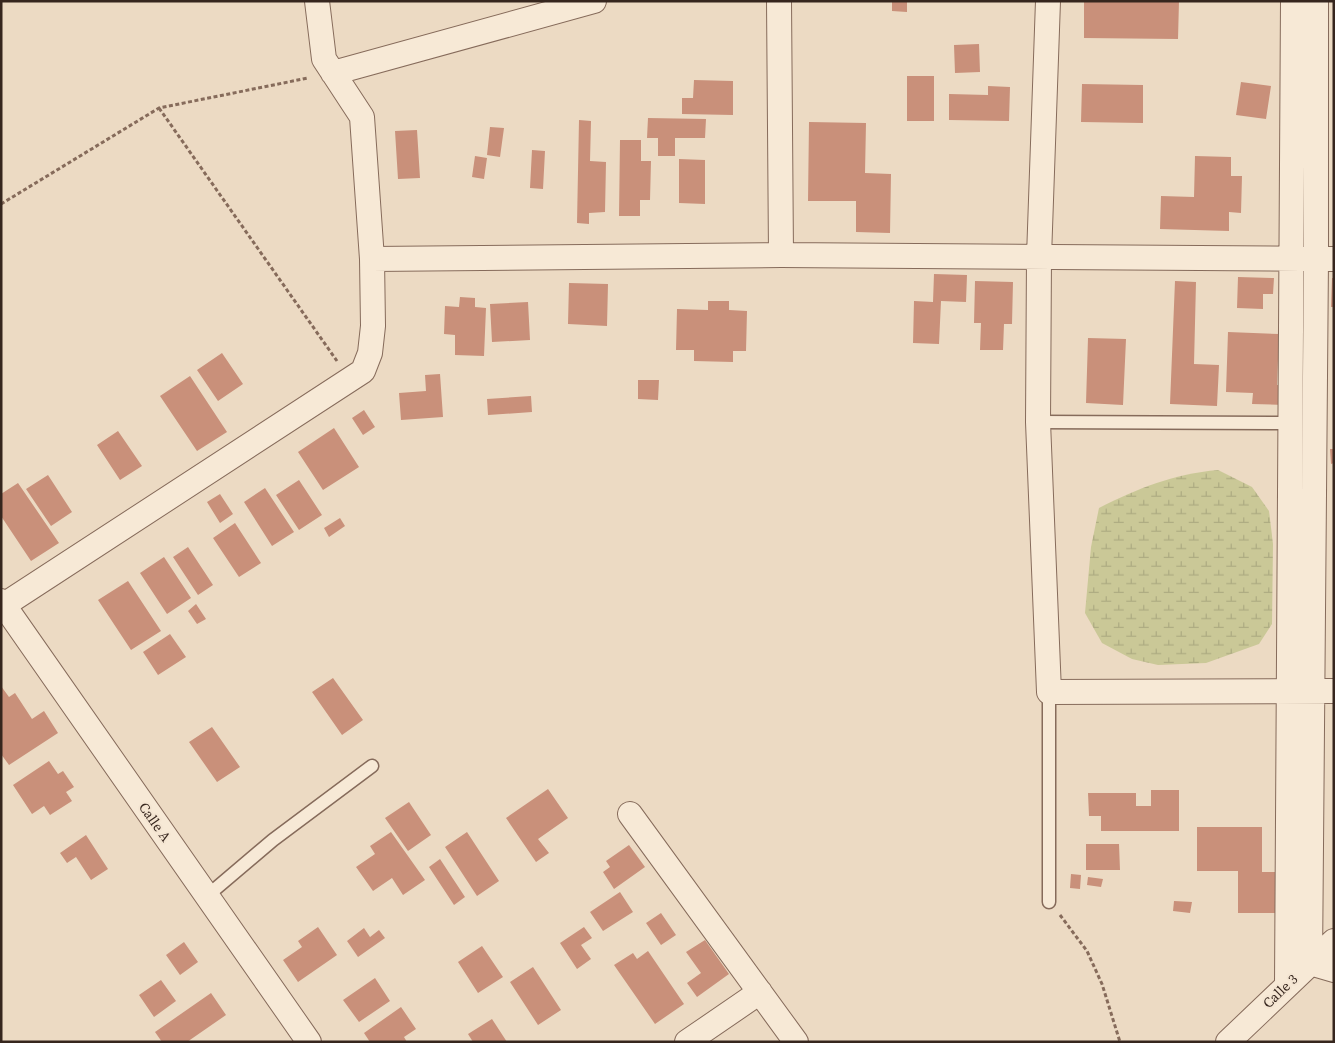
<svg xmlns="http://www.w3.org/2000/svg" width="1335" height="1043" font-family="'Source Serif 4',serif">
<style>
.wetland{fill:url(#wetland-marsh)}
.building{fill:#c9907a}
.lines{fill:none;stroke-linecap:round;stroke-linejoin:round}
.lane-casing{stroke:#866b5b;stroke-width:15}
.street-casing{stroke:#866b5b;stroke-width:26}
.path{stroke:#866b5b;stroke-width:3;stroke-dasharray:4 2.5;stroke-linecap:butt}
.lane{stroke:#f7e9d6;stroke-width:12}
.street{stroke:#f7e9d6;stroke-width:24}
.labels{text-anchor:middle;stroke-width:4;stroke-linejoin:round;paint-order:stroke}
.street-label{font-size:14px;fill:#36261e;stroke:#f4e5d2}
</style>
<defs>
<pattern id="wetland-marsh" width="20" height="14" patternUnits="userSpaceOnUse" patternTransform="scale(1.25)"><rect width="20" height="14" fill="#cac897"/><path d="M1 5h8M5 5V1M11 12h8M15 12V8" fill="none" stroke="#aeac82"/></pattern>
</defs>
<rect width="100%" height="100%" fill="#ecdac3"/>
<!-- wetland -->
<path class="wetland" d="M1218,470l34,17 17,24 4,33 -1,80 -13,20 -53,19 -48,2 -26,-6 -30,-16 -17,-30 6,-66 8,-39c39,-20 75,-34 119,-38z"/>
<!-- building -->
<path class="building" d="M892,1h15v11l-15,-1z
M1084,1h95l-1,38 -94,-1z
M979,44l1,28 -25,1 -1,-28z
M907,76h27v45h-27z
M694,80l39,1v34l-51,-1v-16h11z
M1241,82l30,4 -5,33 -30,-4z
M1082,84l61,1v38l-62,-1z
M988,86l22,1 -1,34 -60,-1v-26l39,1z
M648,118l58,1 -1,19h-30v18h-17v-18h-11z
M579,120l12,1 -1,40 16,1 -1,50 -16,1v11l-12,-1z
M809,122l57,1 -1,50 26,1 -1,59 -34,-1v-31h-48z
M490,127l14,1 -4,29 -13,-2z
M417,130l3,48 -22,1 -3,-48z
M620,140h21v21h10l-1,39h-10v16h-21z
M532,150l13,1 -2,38 -13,-1z
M475,156l12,2 -3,21 -12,-2z
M1195,156l36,1v19h11l-1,37 -12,-1v19l-69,-2 1,-33 33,1z
M679,159l26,1v44l-26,-1z
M934,274l33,1 -1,27 -25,-1 -2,43 -26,-1 1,-42 19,1z
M1238,277l36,1 -1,16h-10v15l-26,-1z
M1332,278h2v29h-3z
M975,281l38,1 -1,42h-8l-1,26h-23l1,-27h-7z
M1175,281l21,1 -2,82 25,1 -2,41 -47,-2z
M569,283l39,1 -1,42 -39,-2z
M460,297l15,1v9l11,1 -2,48 -29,-1v-20l-11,-1 1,-28 14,1z
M708,301h21v9l18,1 -1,40h-13v11l-39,-1v-11h-18l1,-41 31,1z
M528,302l2,38 -38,2 -2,-38z
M1228,332l51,2 -2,51h8v20l-33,-1 1,-11 -27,-1z
M1088,338l38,1 -3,66 -37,-2z
M222,353l21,31 -25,17 -21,-31z
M440,374l3,43 -42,3 -2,-27 27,-2 -1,-16z
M190,376l37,56 -30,19 -37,-55z
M638,380h21l-1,20 -20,-1z
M531,396l1,16 -44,3 -1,-16z
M364,410l11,17 -12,8 -11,-17z
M334,428l25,39 -36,23 -25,-38z
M118,431l24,35 -22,14 -23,-35z
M1330,449h4v14l-3,1z
M48,475l24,37 -21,14 -25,-37z
M299,480l23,35 -23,15 -23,-35z
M18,483l41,60 -28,18 -30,-45v-22z
M265,488l29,44 -22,14 -28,-44z
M220,494l13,20 -13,9 -13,-21z
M340,518l5,8 -16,11 -5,-9z
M235,523l26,40 -22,14 -26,-39z
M188,547l25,38 -15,10 -25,-38z
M164,557l27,41 -24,16 -27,-41z
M128,581l33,50 -30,19 -33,-50z
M196,604l10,15 -9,5 -9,-13z
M170,634l16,23 -28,18 -15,-23z
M333,678l30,42 -21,15 -30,-43z
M1,686l8,11 6,-4 17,26 12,-8 14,22 -49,32 -8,-11z
M212,727l28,40 -23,15 -28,-40z
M49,761l9,13 5,-3 11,16 -8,5 6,9 -22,14 -6,-9 -12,8 -19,-29z
M548,789l20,29 -30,21 11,14 -13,9 -30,-44z
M1151,790h28v41h-78v-15h-12l-1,-23h48v13h15z
M409,802l22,33 -23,16 -23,-33z
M1197,827h65v45h15v41h-39v-42h-41z
M391,832l34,48 -22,15 -11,-17 -19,13 -17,-24 19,-13 -5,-8z
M467,832l32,49 -22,15 -32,-49z
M86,835l22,34 -17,11 -15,-23 -9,6 -7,-10z
M1086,844h33l1,26h-34z
M629,845l16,22 -31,22 -11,-17 7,-5 -4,-6z
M440,859l25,38 -11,8 -25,-38z
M1071,874l10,1 -1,14 -10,-1z
M1088,877l15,2 -2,8 -14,-2z
M620,892l13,20 -30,19 -13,-19z
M1174,901l18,1 -2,11 -17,-2z
M661,913l15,22 -15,10 -15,-22z
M318,927l19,28 -39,27 -15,-22 19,-13 -4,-6z
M584,927l8,11 -11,7 10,14 -14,10 -17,-26z
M364,928l6,9 9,-7 6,8 -27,19 -11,-16z
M705,940l24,34 -32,23 -10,-14 14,-10 -15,-21z
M184,942l14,20 -18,13 -14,-20z
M482,946l21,31 -25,16 -20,-31z
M648,951l36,53 -29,20 -41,-59 19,-12 4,6z
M533,967l28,43 -23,15 -28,-43z
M375,978l15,23 -31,21 -16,-22z
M161,980l15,21 -22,16 -15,-22z
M211,993l15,22 -39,27h-25l-7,-10z
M401,1007l15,22 -12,8 3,5h-37l-6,-9z
M492,1019l15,23h-34l-5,-8z"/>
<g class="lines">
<!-- lane casing -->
<g class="lane-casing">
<path id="lane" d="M1038,422l252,1
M207,896l66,-56 99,-74
M1049,902v-210"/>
</g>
<!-- street casing -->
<g class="street-casing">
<path id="street" d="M779,1l2,254
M1048,1l-9,256 -1,165 11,270 285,-1
M333,73l261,-72
M372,259l409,-4 553,4
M1,601l308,441
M4,605l359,-234 7,-18 3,-27 -1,-67 -10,-142 -38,-58 -7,-58
M630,814l166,228
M1310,963l6,-704v-258
M1310,963l24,7
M1287,984l6,-983
M687,1042l73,-50
M1228,1042l106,-101"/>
</g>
<!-- path -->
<path class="path" d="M159,108l178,253
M1,204l158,-96 149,-30
M1060,915l27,36 15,33 18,58"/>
<!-- lane -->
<use href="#lane" class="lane"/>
<!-- street -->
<use href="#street" class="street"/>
</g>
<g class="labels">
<!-- street labels -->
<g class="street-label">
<text transform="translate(155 822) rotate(55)" y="5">Calle A</text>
<text transform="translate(1280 991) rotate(-44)" y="5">Calle 3</text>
</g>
</g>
<!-- border -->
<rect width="1335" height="1043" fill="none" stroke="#36261e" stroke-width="5"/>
</svg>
